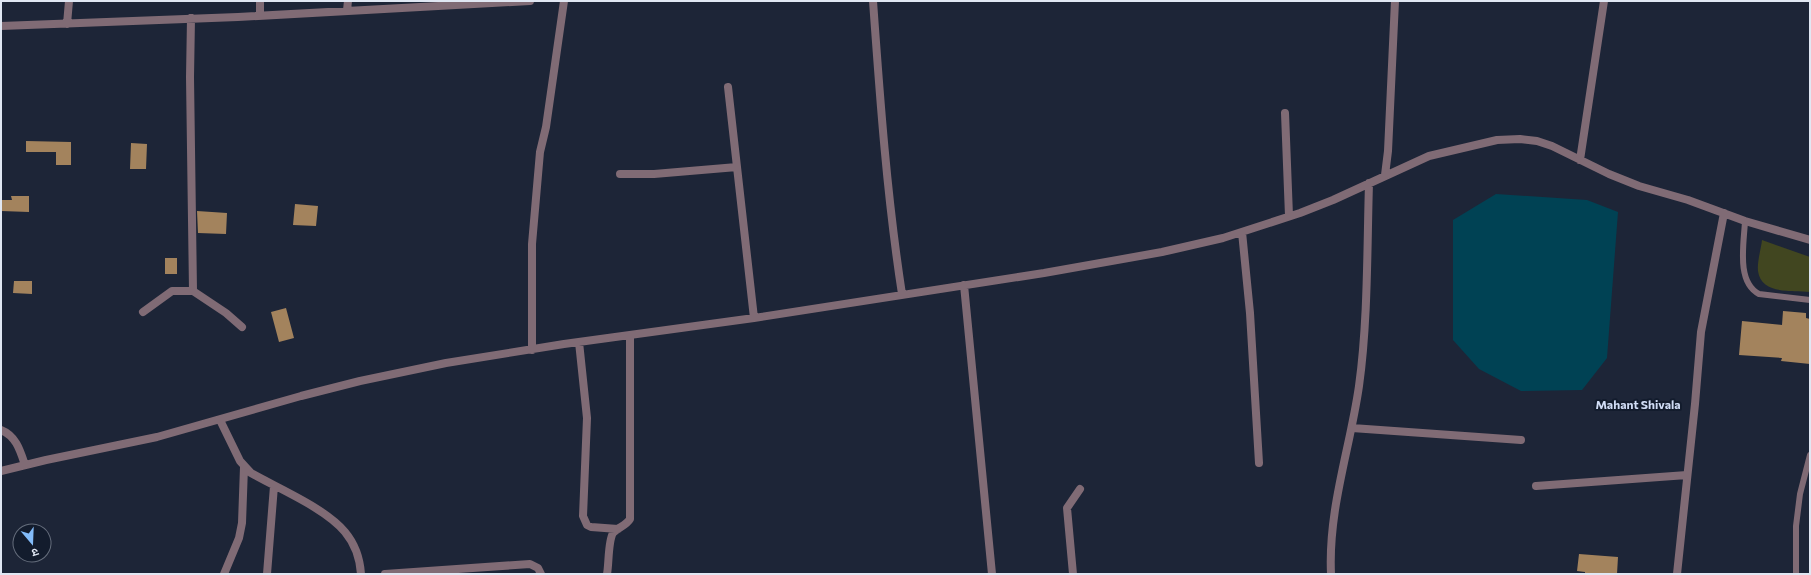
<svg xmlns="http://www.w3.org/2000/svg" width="1811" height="575" font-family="Commissioner,'Noto Sans Devanagari',sans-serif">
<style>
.green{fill:#414620}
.water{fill:#004254}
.building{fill:#a3835d}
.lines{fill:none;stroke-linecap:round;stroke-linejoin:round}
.service{stroke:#806b75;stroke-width:6}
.minor{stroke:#806b75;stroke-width:8}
.labels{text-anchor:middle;stroke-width:4;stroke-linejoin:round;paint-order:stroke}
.quarter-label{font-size:12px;font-weight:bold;fill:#d0dcf5;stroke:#131c2d}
</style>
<rect width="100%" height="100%" fill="#1d2537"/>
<!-- green -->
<path class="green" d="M1762,240l48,17v35c-18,-2 -49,3 -52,-21 -1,-9 3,-22 4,-31z"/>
<!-- water -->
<path class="water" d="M1496,194l91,6 31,12 -11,146 -25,32 -61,1 -42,-22 -26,-29v-120z"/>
<!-- building -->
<path class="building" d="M26,141l45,1v23h-15v-13h-30z
M131,143l16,1 -1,25h-16z
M11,196h18v16l-28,-1v-11h11z
M295,204l23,2 -2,20 -23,-1z
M197,211l30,2 -1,21 -28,-1z
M165,258h12v16h-12z
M14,281h18v13l-19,-1z
M286,308l8,30 -15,4 -8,-30z
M1783,311l23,2v5l4,1v45l-29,-3 1,-3 -43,-3 3,-34 40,4z
M1579,554l39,3 -1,17h-32v-2l-8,-1z"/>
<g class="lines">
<!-- service -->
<path class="service" d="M1745,221c-1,22 -9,61 14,73l51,6
M1796,574v-48l4,-32 10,-39"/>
<!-- minor -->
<path class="minor" d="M260,1v14
M873,1c7,98 14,196 29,293
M347,10l1,-9
M191,18l-1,59 3,214 33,22 16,14
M67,24l2,-23
M1,26l237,-9 292,-16
M728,87l26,231
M1285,113l4,103
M1580,160l24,-159
M620,174h34l83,-7
M1385,175l3,-24 7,-150
M1242,232l8,81 9,150
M964,285l28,289
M143,312l29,-21h21
M579,342l8,76 -4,98 4,9 4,2 27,2
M532,350v-106l8,-92 6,-25 18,-126
M220,420l20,41 11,12c28,16 74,35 94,59 10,12 15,27 16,42
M1352,428l169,12
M1,430c15,6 19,20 24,35
M1,471l45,-11 111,-23 144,-41 59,-15 86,-18 118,-19 190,-26 290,-45 118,-21 61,-14 77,-25 33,-13 96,-44 68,-16 23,-1 17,2 15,5 57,28 30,12 49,14 57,21 65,19
M1536,486l151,-11
M224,574l15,-36 3,-15 2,-56
M267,574l7,-88
M385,574l145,-10 8,4 3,6
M607,574c2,-10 1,-33 6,-41 5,-6 13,-7 17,-14v-184
M1073,574l-6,-66 13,-19
M1331,574c-3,-65 19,-125 28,-188 9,-65 8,-137 10,-203
M1677,574l18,-170 6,-72 23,-119"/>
</g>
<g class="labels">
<!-- quarter labels -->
<g class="quarter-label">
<text x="1638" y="409">Mahant Shivala</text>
</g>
</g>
<!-- border -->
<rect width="1811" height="575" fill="none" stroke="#e0e7f3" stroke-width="4"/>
<!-- north arrow -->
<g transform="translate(32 543) rotate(161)"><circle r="19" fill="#131c2d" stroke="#656d7c"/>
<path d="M0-3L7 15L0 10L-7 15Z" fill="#83bcfa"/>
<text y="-6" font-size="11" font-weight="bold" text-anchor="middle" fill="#e0e7f3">उ</text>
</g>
</svg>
